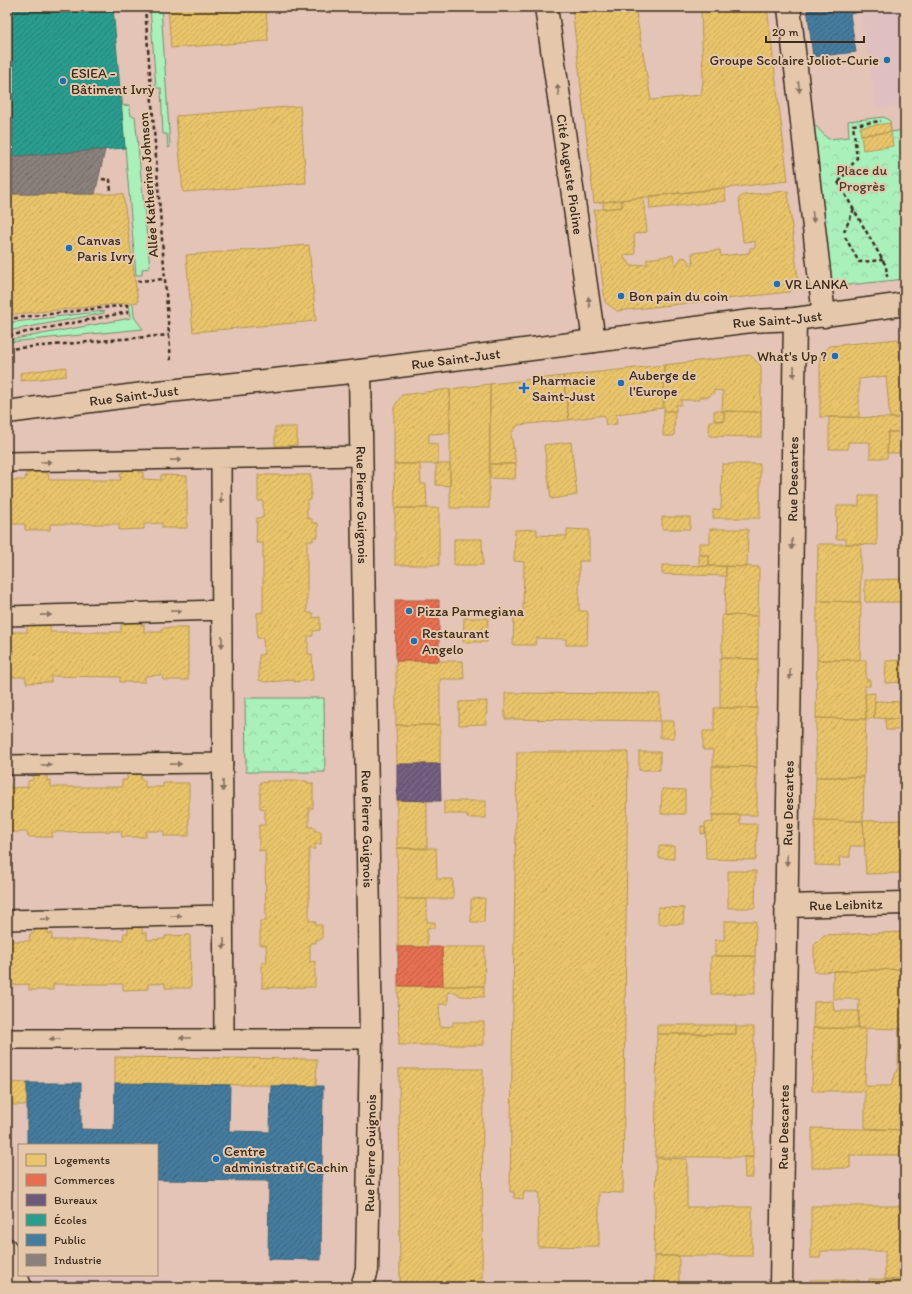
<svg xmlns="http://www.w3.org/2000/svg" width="912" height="1294" font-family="Itim,sans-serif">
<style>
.built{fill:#e0bfc1}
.grass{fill:#aaf0bb;stroke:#728d6c}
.forest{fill:url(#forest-crowns);stroke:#728d6c}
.homes{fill:url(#homes-hatch);stroke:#b59653}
.shops{fill:url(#shops-hatch);stroke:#b35a42}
.offices{fill:url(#offices-hatch);stroke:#5e4b5e}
.schools{fill:url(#schools-hatch);stroke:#2f7a6d}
.public{fill:url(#public-hatch);stroke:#426377}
.industry{fill:url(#industry-hatch);stroke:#726760}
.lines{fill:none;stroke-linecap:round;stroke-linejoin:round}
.service-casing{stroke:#3b2a1e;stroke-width:22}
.minor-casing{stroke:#3b2a1e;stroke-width:25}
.path{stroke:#3b2a1e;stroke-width:2.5;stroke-dasharray:4 3;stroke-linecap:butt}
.service{stroke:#e5c8ac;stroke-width:19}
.minor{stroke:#e5c8ac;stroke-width:22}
.oneway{fill:#88715e}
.poi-dot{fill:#1f6fb2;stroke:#e5c8ac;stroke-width:1.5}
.labels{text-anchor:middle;stroke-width:4;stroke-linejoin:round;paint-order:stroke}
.poi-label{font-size:14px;fill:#3b2a1e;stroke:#e5c8ac;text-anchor:start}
.park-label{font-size:14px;fill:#463e2e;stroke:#e5c8ac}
.street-label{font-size:14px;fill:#3b2a1e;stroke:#e5c8ac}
</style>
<defs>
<pattern id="forest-crowns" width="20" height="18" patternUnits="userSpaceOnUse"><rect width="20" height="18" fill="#aaf0bb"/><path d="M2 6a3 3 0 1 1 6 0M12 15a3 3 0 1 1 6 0" fill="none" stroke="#93cea0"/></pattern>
<pattern id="homes-hatch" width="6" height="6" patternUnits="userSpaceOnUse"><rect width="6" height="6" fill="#e9c46a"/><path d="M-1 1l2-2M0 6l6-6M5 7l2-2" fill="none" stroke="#c9a95b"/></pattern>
<pattern id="shops-hatch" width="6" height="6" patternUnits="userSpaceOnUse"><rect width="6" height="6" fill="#e76f51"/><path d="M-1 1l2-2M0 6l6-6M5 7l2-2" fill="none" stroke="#bc5b43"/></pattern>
<pattern id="offices-hatch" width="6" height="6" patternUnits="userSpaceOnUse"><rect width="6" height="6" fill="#6d597a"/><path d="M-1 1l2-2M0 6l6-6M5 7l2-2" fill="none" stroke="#83728a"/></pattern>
<pattern id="schools-hatch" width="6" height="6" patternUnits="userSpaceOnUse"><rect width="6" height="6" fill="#2a9d8f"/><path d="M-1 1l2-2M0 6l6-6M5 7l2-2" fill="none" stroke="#258074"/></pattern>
<pattern id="public-hatch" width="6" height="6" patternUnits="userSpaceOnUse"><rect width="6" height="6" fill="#457b9d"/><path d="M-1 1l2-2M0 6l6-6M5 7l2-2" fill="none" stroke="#3b657f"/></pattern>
<pattern id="industry-hatch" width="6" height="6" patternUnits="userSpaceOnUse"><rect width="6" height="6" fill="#8a817c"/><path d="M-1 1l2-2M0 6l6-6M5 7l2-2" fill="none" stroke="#726a65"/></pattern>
</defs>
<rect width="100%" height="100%" fill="#e3c4b6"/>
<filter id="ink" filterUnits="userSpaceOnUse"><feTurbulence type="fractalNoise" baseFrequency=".025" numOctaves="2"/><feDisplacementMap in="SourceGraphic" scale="8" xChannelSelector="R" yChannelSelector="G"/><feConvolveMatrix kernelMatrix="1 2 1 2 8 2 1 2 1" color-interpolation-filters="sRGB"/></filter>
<g filter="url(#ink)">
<!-- built -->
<path class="built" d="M905,7v98l-29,2 -15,-92z
M7,1277l167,2v8h-167z"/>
<!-- grass -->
<path class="grass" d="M150,7h11l9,140 -2,1 -1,-14h-4l-2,-46h-5z
M128,88v3l-7,1 2,14 6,-1 2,11h4l15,152 -8,1v6h-6l-16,-186z
M133,304l1,13 9,12 -134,13v-2l122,-22 -2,-13z
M104,311v2l-97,18v-8z"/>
<!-- forest -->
<path class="forest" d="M884,117l6,4 1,11 14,-2v149l-75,8 -17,-164 15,16 21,-2 -1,-16z
M245,698h79l1,74h-79z"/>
<!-- homes -->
<path class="homes" d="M168,7h98l2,34 -97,7z
M572,7h63l16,93 50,-5 2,-14 -2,-74h66l21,174 -194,22z
M300,106l6,77 -123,9 -7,-76z
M890,123l1,9 -30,3 -1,-8z
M891,132l2,14 -30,4 -2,-15z
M724,188l2,13 -76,8 -1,-13z
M788,191l10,90 -9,11 -172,19 -12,-9 -11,-92 28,-3v-7l21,-3 4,35 -13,2 1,20 -11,1 1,5 3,1 3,5 16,-2v-5l26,-4 2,11 7,-9 4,1 5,7h2l-1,-12 28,-3 1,6 28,-3 1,-5 5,-1v-6l-12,1 -4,-44 5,-3z
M7,194h116l15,108 -131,13z
M622,200v7l-19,2v-7z
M309,245l7,76 -123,11 -7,-77z
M898,339l7,79h-15l-4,-42 -27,3v38h-39v-60l10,-11z
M750,355l11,11v46l-39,-1 1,-20 -9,-1v3l-6,4h-9v3h-18v5h-5v6h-12v-46z
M664,365l-1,43 -47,6 1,10 -11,1 -2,-10 -35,5 -6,-44z
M66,367v9l-45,5 -1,-8z
M563,376l6,44 -51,5 -7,9 5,30h-26v-80z
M490,384l-1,124h-39v-119z
M450,389v44l-21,1v9l9,1v20h-44v-57l8,-12z
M664,411h11l-1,25h-11z
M714,411h10v10l-10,-1z
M724,411l37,1v25l-52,-1v-15h15z
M829,417l72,1 -1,14h-12l-1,26h-17v-16h-22v7h-19z
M275,427h22v18l-22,1z
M888,432h12l1,21h-14z
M571,442l6,53 -26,4 -7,-54z
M394,464h26l1,20h5l1,24h-32z
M436,464h14v22l-14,-1z
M490,464h26l-1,15 -25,-1z
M722,464h38v54h-47v-8l8,-1z
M125,466h14v6h4v7l18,1v-5l26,1v52h-25v-5l-18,1v5l-25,1v-6h-69v6h-25v-6h-17l-1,5v-53l1,4h17l1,-7h4v-6h14v6h4l1,7h72l-1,-7 4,-1z
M258,475h53v25h-4v18l5,1v4h6v14h-5v4h-6v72h6v5l7,-1v13l-7,1v5h-5v18h4l1,26 -19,2 1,-2 -30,2 -6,-2v-25l5,-1 -1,-16h-6v-25l6,-1v-69h-7l1,-25h6v-17h-5z
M859,496h18v49l-31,-1v-5h-10l1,-33h22z
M395,508h44v57h-44z
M662,517h28v12h-28z
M537,529v6l30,1v-7l22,1v31h-10v50h8l1,3 -1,31h-21v-6l-30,-1 -1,7h-22l1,-32h9l1,-51 -10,-1 1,-31z
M710,529h38l-1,38 -38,-1v-11h-10v-12h11z
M454,539h28l1,26h-29z
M818,544h43l-1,58 -43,-1z
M699,555h10v11h-10z
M662,565l64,1v10l-64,-2z
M726,566l33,1 -1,49 -33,-1z
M905,579v23h-40v-22z
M817,601l44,1 -1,58h-43z
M722,615l36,1v43l-36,-1z
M141,618v7l3,-1v8h18v-4h26v52h-25l-1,-5 -17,1v6h-25v-5l-69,-1v6l-25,1v-6h-17v3h-2v-52h2v4h18v-7h5l-1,-6h14l1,6 4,1v6h71v-7l5,-1v-5z
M464,618h24l-1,24h-24z
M720,658l38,1 -1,49h-37z
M817,660h49v20h4v6h-5l1,33 -50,-1z
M905,660v22l-20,1 1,-22z
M396,661h67l1,18h-24v46h-44z
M505,693l155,1v27l-155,-2z
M875,693l-1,25 -8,1 -1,-25z
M487,701l-1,23 -27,1v-23z
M875,701l29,1 1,17 -31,-1z
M714,708h43v59l-44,-1v-16h-10v-19h11z
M816,718l50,1 -2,58h-48z
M885,719h16v11h-15z
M660,721h14v17h-14z
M396,725h44v39h-43z
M517,752h111l-5,441 -24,-1v54l-61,1 1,-55h-15l-1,7 -9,-1v-6h-4z
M639,752h21v18h-21z
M712,766l45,1v48h-45z
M33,774l14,1v6l4,-1v7h71v-7h5v-6h13l1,6h4v7h18v-4h26v53h-25v-5h-18v6h-24l-1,-6 -69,1v5h-24l-1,-5h-16l-1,5h-3v-53h3v4l18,-1v-6l5,-1z
M816,777h48l-1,44 -48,-1z
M266,781h41v2h6v25h-4v19h6v4h6v13h-6v5h-6v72h6l1,4h6v14l-6,1v3h-6v19l5,-1v26l-53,1v-26h5l-1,-17h-6v-24h6l-1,-71 -6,1v-26h6v-16l-5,-1v-26l6,1z
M662,789l23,1v24h-24z
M397,800l30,1v48l-30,-1z
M444,801h42v17h-19v-4h-23z
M712,815h28v9h17l-1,36 -50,-1 -1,-36 8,-1z
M815,820l48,1 2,25h-15v11h-11l1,9 -25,-1z
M905,820v53l-39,1 -3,-53z
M701,827h4l1,6 -5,1z
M659,846h15v13l-15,-1z
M397,848h39l1,31h16v20h-55z
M728,871h28l-1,37h-27z
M485,898l-1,24h-13v-23z
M398,899h29v23h8v6h-8v19h-29z
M658,907l26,1 -1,16h-25z
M724,921h32l-1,35h-40v-16h9z
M34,927l14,1v6l4,-1v7h71l1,-7h4v-6h14v6h5v7l18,-1v-3l25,-1 1,53h-26v-5l-17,1v5l-25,1v-6h-70v6h-24v-6l-17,1v4h-5v-53h5v5h17l1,-7h4z
M905,932v37l-91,3v-27l10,-10z
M442,947h43l-1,39h-41z
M711,956h44v38h-44z
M905,969v60l-47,-1 1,-29h-26v-28z
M398,986h86v11l-23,-1 -6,-4h-7v12h-9l1,23 13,-1v-4h31v23h-85z
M833,1001l1,10h25l-1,17h-45l1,-26z
M657,1025h79v9h-79z
M736,1027h18l-1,130h-98l2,-123h79z
M813,1028l53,1 -1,57h26l7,-19 1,-38h6v101l-40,-2v-37h-53z
M115,1057l202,2 -1,27 -201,-3z
M399,1069h84l-1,218h-82z
M7,1082l20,1 1,22h-18v15h-3z
M812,1128l93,2v25h-55v13h-38z
M744,1157h9v21h-8z
M656,1158l31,1v48h65v49h-98z
M811,1206h94v74h-20v-29h-64l-1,7h-9z
M654,1256h25v31h-25z
M869,1279l36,1v7h-36z
M810,1280h49v7h-49z"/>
<!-- shops -->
<path class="shops" d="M395,600h44v61h-43z
M398,947h44l1,39h-45z"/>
<!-- offices -->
<path class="offices" d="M7,7h25l2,134h-27z
M397,764h43l1,37 -44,-1z"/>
<!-- schools -->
<path class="schools" d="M7,7h106l12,141 -118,9z"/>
<!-- public -->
<path class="public" d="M807,7h76l-33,7 6,38 -43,5z
M27,1083h54v46l33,1 1,-47 115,2 -1,46 41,1 1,-46h52l-2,174 -53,-1 1,-78 -112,-1v-35h-130z"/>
<!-- industry -->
<path class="industry" d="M105,150l-10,44h-88v-37z"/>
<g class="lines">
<!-- service casing -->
<g class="service-casing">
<path id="service" d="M221,459l3,579
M7,462l355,-6
M7,616l215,-6
M7,765l216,-2
M7,920l216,-5
M7,1039h364
M7,1248l15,39"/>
</g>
<!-- minor casing -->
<g class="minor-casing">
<g id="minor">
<path id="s1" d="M546,7l48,334"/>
<path d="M789,7l35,309"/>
<path id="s2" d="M360,371l11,668 -4,231 -5,17"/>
<path id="s3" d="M7,412l152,-20 201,-21 391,-50 44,-2 110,-15"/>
<path id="s4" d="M786,906l119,-3"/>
<path id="s5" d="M781,1287l14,-968"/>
</g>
</g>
<!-- path -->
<path class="path" d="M145,7l26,355
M102,179l8,1 1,12
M838,182l48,84 1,11
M839,182l18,-24 -4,-33 28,-4
M844,232l10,-23
M845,237l14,25 24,-2
M137,281l28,-2
M7,319l120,-14 1,7 -121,24
M7,349l162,-14"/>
<!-- service -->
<use href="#service" class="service"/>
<!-- minor -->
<use href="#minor" class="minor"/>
</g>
<!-- one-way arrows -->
<defs><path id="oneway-solid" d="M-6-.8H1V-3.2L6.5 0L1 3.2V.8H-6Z"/></defs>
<g class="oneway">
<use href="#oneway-solid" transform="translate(799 87) rotate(84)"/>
<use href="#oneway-solid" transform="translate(558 90) rotate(-98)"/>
<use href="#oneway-solid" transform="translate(813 217) rotate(84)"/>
<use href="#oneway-solid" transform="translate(589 302) rotate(-98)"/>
<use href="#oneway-solid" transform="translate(794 372) rotate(91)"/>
<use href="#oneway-solid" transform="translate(176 460) rotate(-1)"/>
<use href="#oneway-solid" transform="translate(46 462) rotate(-1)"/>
<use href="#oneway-solid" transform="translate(221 498) rotate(90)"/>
<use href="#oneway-solid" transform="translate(792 544) rotate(91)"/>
<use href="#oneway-solid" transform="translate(176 611) rotate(-1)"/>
<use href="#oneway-solid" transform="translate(46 615) rotate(-1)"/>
<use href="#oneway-solid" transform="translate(222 642) rotate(90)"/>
<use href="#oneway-solid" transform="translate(790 674) rotate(91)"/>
<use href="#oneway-solid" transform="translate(176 764) rotate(-1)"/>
<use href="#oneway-solid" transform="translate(46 765) rotate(-1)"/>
<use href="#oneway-solid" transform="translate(223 786) rotate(90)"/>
<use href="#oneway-solid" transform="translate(787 860) rotate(91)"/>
<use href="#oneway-solid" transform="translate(176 916) rotate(-2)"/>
<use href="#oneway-solid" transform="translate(46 919) rotate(-2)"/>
<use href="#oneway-solid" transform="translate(224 944) rotate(90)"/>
<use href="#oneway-solid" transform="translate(185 1038) rotate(180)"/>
<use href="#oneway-solid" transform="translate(55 1039) rotate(180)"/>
</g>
</g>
<!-- markers -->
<g class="poi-dot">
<circle cx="887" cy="60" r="4"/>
<circle cx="63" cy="81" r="4"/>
<circle cx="69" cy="248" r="4"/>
<circle cx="777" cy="284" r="4"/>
<circle cx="621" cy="296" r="4"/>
<circle cx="835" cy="356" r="4"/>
<circle cx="621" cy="383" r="4"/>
<path d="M522 382h4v4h4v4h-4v4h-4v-4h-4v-4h4z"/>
<circle cx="409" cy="611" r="4"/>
<circle cx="414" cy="641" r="4"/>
<circle cx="216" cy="1159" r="4"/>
</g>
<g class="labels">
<!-- poi labels -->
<g class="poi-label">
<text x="879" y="65" text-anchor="end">Groupe Scolaire Joliot-Curie</text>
<text x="71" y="78">ESIEA -<tspan x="71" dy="16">Bâtiment Ivry</tspan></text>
<text x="77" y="245">Canvas<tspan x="77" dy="16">Paris Ivry</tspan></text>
<text x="785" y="289">VR LANKA</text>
<text x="629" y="301">Bon pain du coin</text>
<text x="827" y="361" text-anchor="end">What's Up ?</text>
<text x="629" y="380">Auberge de<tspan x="629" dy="16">l'Europe</tspan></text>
<text x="532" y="385">Pharmacie<tspan x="532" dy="16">Saint-Just</tspan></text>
<text x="417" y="616">Pizza Parmegiana</text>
<text x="422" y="638">Restaurant<tspan x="422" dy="16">Angelo</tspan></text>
<text x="224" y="1156">Centre<tspan x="224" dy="16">administratif Cachin</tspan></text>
</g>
<!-- park labels -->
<g class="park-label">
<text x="862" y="175">Place du<tspan x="862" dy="16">Progrès</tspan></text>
</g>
<!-- street labels -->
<g class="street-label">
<text dy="5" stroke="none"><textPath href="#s1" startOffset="169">Cité Auguste Pioline</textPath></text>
<text transform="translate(148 185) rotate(-94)" y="5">Allée Katherine Johnson</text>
<text dy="5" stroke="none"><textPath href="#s3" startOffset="776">Rue Saint-Just</textPath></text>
<text dy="5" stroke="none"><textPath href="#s3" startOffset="452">Rue Saint-Just</textPath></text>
<text dy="5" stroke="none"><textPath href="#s3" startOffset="128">Rue Saint-Just</textPath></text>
<text dy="5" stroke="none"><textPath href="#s5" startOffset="808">Rue Descartes</textPath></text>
<text dy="5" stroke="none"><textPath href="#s2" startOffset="134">Rue Pierre Guignois</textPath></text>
<text dy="5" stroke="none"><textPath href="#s5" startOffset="484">Rue Descartes</textPath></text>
<text dy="5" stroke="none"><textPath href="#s2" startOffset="458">Rue Pierre Guignois</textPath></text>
<text dy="5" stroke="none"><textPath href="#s4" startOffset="60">Rue Leibnitz</textPath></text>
<text dy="5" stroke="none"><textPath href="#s5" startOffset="160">Rue Descartes</textPath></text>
<text transform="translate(370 1153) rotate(-89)" y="5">Rue Pierre Guignois</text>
</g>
</g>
<!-- margin -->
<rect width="912" height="1294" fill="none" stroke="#e5c8ac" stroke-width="24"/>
<rect x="12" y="12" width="888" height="1270" fill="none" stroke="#3b2a1e" stroke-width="1.5" filter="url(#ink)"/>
<!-- legend -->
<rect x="18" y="1144" width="140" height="132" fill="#e5c8ac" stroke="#a18973"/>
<rect x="26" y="1154" width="20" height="12" fill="#e9c46a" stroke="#a18973"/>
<text x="54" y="1164" font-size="12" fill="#3b2a1e">Logements</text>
<rect x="26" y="1174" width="20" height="12" fill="#e76f51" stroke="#a18973"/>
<text x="54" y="1184" font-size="12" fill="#3b2a1e">Commerces</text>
<rect x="26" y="1194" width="20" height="12" fill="#6d597a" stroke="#a18973"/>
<text x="54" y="1204" font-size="12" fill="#3b2a1e">Bureaux</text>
<rect x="26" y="1214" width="20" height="12" fill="#2a9d8f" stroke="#a18973"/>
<text x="54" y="1224" font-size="12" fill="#3b2a1e">Écoles</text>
<rect x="26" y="1234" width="20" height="12" fill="#457b9d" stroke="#a18973"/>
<text x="54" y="1244" font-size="12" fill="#3b2a1e">Public</text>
<rect x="26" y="1254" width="20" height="12" fill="#8a817c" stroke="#a18973"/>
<text x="54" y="1264" font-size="12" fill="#3b2a1e">Industrie</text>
<!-- scale -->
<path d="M766 36v6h98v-6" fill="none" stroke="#3b2a1e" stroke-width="2"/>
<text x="772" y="36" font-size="12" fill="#3b2a1e" stroke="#e5c8ac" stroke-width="3" paint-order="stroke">20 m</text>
</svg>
